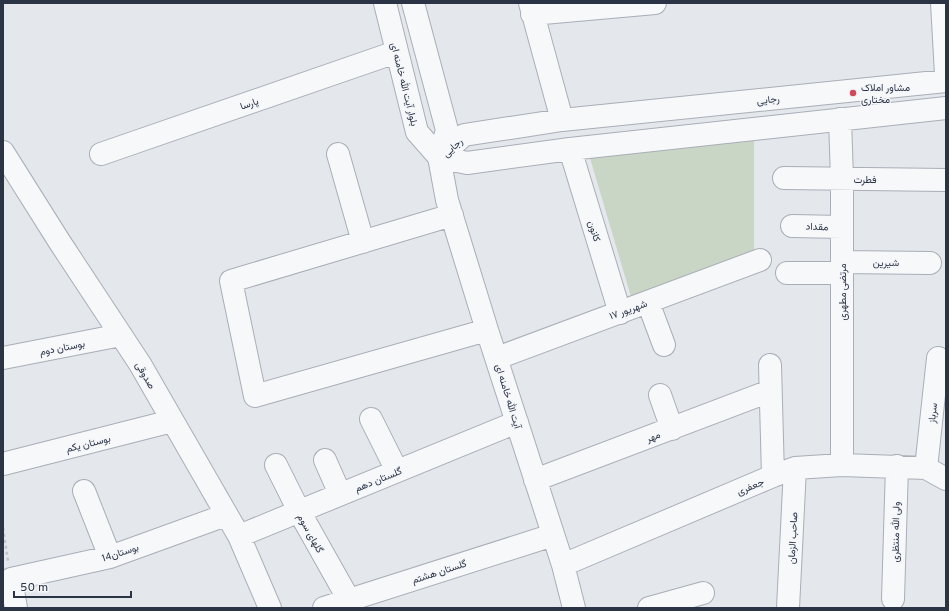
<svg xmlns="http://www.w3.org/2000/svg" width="949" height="611" font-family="Overpass,Vazirmatn,sans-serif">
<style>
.green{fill:#c9d6c5}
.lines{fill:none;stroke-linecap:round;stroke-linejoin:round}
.minor-casing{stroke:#a9aeb7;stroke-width:24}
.path{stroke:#c2c5cb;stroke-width:2.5;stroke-dasharray:3 3;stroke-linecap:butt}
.minor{stroke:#f7f8fa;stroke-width:22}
.poi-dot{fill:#d1495b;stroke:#f4f6f9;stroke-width:1.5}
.labels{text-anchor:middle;stroke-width:3;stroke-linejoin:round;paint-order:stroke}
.street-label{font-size:10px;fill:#2b3445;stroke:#f4f6f9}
.poi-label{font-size:10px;fill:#2b3445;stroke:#f4f6f9;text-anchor:start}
</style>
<rect width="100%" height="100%" fill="#e4e7ec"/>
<!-- green -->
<path class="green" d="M754,135v116l-122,49 -45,-152z"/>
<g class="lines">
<!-- minor casing -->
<g class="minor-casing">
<path id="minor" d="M385,3l32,129 22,25
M413,3l34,127 -8,27 8,43 40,130 76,235 11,43
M530,3l32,117
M942,3l4,72
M532,14l123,-11
M840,119l2,60v286
M570,149l50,164
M3,152l56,89 81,123 99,172 31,72
M101,154l295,-102
M338,154l25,88
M439,157l25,-22 98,-15 384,-39
M439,157l28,6 103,-14 376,-41
M784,178l162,2
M452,215l-221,66 24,115 232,-66
M792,226l50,1
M842,262l88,1
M787,273h55
M648,302l16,43
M3,358l118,-23
M497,358l263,-98
M770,365l3,111
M660,395l12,34
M371,419l26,52
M325,460l15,34
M3,464l169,-43
M276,465l23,46 50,89
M926,468l12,-110
M535,480l235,-89
M84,491l26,66
M239,536l278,-114
M563,565l210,-89 22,-8 47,-3 84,3 20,11
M893,599l4,-133
M16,608l-5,-29 99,-22 116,-42
M324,608l229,-73
M649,608l54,-15
M788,608l7,-140"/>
</g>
<!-- path -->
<path class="path" d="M3,528l5,33"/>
<!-- minor -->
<use href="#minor" class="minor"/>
</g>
<!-- markers -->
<circle class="poi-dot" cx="853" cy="93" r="4"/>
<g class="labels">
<!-- street labels -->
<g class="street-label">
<text transform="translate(405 84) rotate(76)" y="4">بلوار آیت الله خامنه ای</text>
<text transform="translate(768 99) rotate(-6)" y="4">رجایی</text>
<text transform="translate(249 103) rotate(-19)" y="4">پارسا</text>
<text transform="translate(452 147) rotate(-42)" y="4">رجایی</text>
<text x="865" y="183">فطرت</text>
<text transform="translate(817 226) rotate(2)" y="4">مقداد</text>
<text transform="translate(595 231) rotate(73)" y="4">کانون</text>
<text transform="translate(886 262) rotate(1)" y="4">شیرین</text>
<text transform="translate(842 292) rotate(-90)" y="4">مرتضی مطهری</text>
<text transform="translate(628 309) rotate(-20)" y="4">۱۷ شهریور</text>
<text transform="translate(62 347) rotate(-11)" y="4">بوستان دوم</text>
<text transform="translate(146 375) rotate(60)" y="4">صدوقی</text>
<text transform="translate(509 396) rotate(73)" y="4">آیت الله خامنه ای</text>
<text transform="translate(932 413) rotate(-84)" y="4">سرباز</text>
<text transform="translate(653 436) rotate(-21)" y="4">مهر</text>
<text transform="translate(88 443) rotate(-14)" y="4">بوستان یکم</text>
<text transform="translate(378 479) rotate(-22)" y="4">گلستان دهم</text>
<text transform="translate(750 486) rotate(-23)" y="4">جعفری</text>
<text transform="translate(895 532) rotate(-89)" y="4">ولی الله منتظری</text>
<text transform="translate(311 533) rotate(61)" y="4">گلهای سوم</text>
<text transform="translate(792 538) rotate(-87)" y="4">صاحب الزمان</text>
<text transform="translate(120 552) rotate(-18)" y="4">بوستان14</text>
<text transform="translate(439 571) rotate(-18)" y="4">گلستان هشتم</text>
</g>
<!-- poi labels -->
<g class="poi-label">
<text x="861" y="91">مشاور املاک<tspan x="861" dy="12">مختاری</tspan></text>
</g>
</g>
<!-- border -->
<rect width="949" height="611" fill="none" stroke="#2b3445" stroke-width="8"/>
<!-- scale -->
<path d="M14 591v6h117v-6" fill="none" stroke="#2b3445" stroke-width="2"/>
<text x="20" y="591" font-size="12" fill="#2b3445" stroke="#f4f6f9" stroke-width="3" paint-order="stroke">50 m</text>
</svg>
